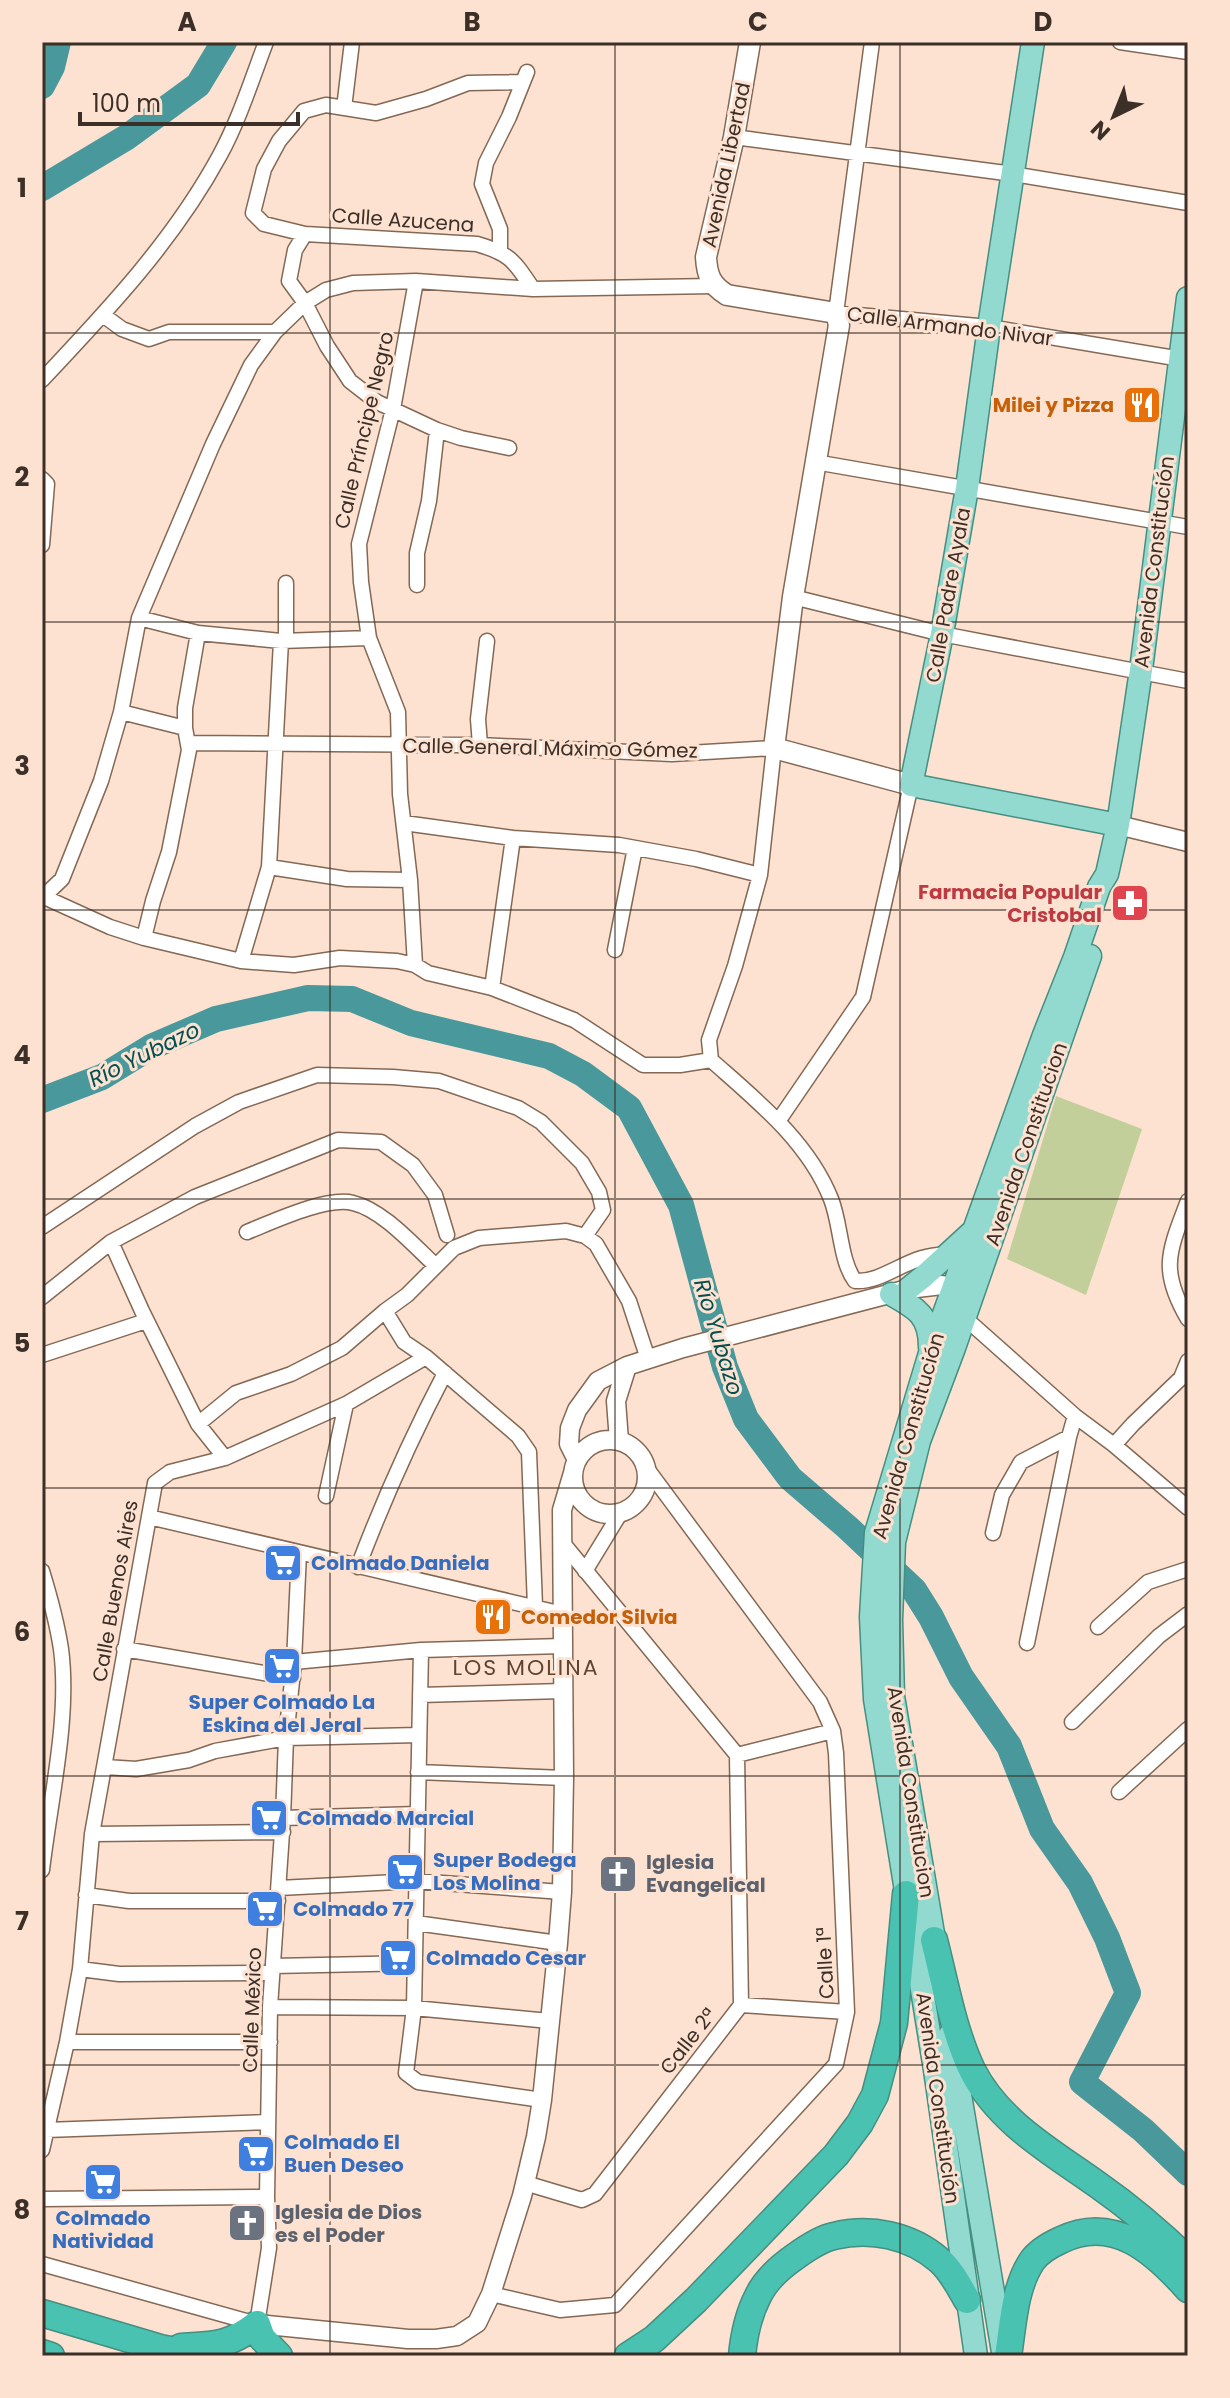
<svg xmlns="http://www.w3.org/2000/svg" width="1230" height="2398" font-family="Poppins,sans-serif">
<style>
.green{fill:#c3cf9a}
.lines{fill:none;stroke-linecap:round;stroke-linejoin:round}
.river{stroke:#48989c;stroke-width:26}
.minor-casing{stroke:#846854;stroke-width:17}
.tertiary-casing{stroke:#846854;stroke-width:21}
.secondary-casing{stroke:#846854;stroke-width:23}
.primary-casing{stroke:#448f81;stroke-width:25}
.motorway-casing{stroke:#448f81;stroke-width:29}
.minor{stroke:#fff;stroke-width:14}
.tertiary{stroke:#fff;stroke-width:18}
.secondary{stroke:#fff;stroke-width:20}
.primary{stroke:#92dad0;stroke-width:22}
.motorway{stroke:#49c2b1;stroke-width:26}
.grid{fill:none;stroke:#3c2f27;stroke-width:2;stroke-opacity:0.55}
.labels{text-anchor:middle;stroke-width:6;stroke-linejoin:round;paint-order:stroke}
.street-label{font-size:20px;fill:#3c2f27;stroke:#fde2d1}
.food-label{font-size:20px;font-weight:bold;fill:#c56008;stroke:#fde2d1;text-anchor:end}
.health-label{font-size:20px;font-weight:bold;fill:#be3a42;stroke:#fde2d1;text-anchor:end}
.shop-label{font-size:20px;font-weight:bold;fill:#366cbe;stroke:#fde2d1;text-anchor:start}
.worship-label{font-size:20px;font-weight:bold;fill:#5b616d;stroke:#fde2d1;text-anchor:start}
.water-label{font-size:22px;font-style:italic;fill:#034f52;stroke:#fde2d1}
.neighbourhood-label{font-size:22px;letter-spacing:2px;fill:#5f4432;stroke:#fde2d1}
.neatline{fill:none;stroke:#3c2f27;stroke-width:3}
.grid-label{font-size:26px;text-anchor:middle;font-weight:bold;fill:#3c2f27}
</style>
<rect width="100%" height="100%" fill="#fde2d1"/>
<!-- green -->
<path class="green" d="M1056,1096l86,33 -56,166 -79,-36z"/>
<g class="lines">
<!-- river -->
<path class="river" d="M42,86l10,-19 6,-25
M42,188l85,-51 71,-52 26,-43
M42,1100l60,-23 49,-30 65,-28 92,-21 44,1 59,24 138,33 34,18 46,34 52,97 44,162 21,52 44,59 57,49 67,63 17,27 30,60 48,69 33,83 38,54 27,55 21,55 -46,89 61,48 45,43"/>
<!-- minor casing -->
<g class="minor-casing">
<path id="minor" d="M872,42l-36,271 153,14 198,33
M1120,42l68,10
M344,108l8,-66
M734,137l279,37 175,29
M305,234l-41,-10 -11,-11 11,-44 15,-28 25,-30 22,-6 50,8 50,-14 42,-16 55,-1
M500,251v-22l-18,-45 4,-21 23,-46 18,-45
M103,315l19,14 27,10 20,-7h106
M42,380c66,-70 132,-140 178,-225 19,-35 32,-76 46,-113
M509,448l-48,-10 -24,-8 -60,-28 -27,-21 -23,-35 -22,-43 -16,-22 6,-31 10,-16 172,10c34,10 37,17 56,45
M815,462l373,65
M42,479l5,5 -5,61
M417,585v-32l12,-52 8,-71
M793,597l149,37 246,47
M139,618l59,15 83,8 88,-3
M286,640v-57
M121,712l64,16
M189,743l291,2 192,9 102,-6 -14,127 -25,91 -26,74 2,20c45,40 97,81 120,139 10,25 9,62 24,82 31,2 56,-30 95,-26
M480,745l-2,-26 9,-78
M404,823l109,15 106,7 77,14 64,16
M269,867l78,12 63,1
M44,897l66,30 34,11 97,23 53,4 46,-7 57,3 18,4 13,8 64,15 82,32 69,45h37l31,-5
M42,898l20,-19 39,-98 20,-69 18,-94 74,-174 38,-79 24,-33 30,-29 21,-13 27,-7 63,-2 117,8 181,-3
M144,938l9,-37 16,-49 20,-102 -4,-22v-20l13,-75
M615,950l20,-102
M241,961l28,-94 12,-226
M415,965l-5,-85 -10,-86 -2,-82 -29,-74 -8,-56 -2,-38 34,-135 23,-128
M492,988l21,-150
M779,1120l84,-123 48,-212
M1188,1201c-19,50 -29,69 0,118
M42,1227l153,-101 44,-24 78,-27 76,2 46,4 79,27 23,14 41,41 17,29 4,18 -18,26
M247,1232c25,-10 80,-36 106,-29 30,7 61,43 83,63
M111,1242l31,69 56,113 27,34
M42,1297l69,-55 84,-45 143,-57 43,2 32,23 22,30 12,40
M965,1318l110,98 39,29 74,63
M42,1355l104,-34
M426,1357l-22,-15 -19,-31 22,-16 47,-47 25,-10 87,-7 19,5 11,8 33,57 19,58
M198,1424l38,-31 55,-19 51,-26 43,-37
M1114,1445l19,-21 48,-46 7,-17
M326,1496l20,-92
M149,1517l414,97
M993,1533l9,-38 19,-33 48,-25
M358,1567c25,-66 54,-131 87,-194
M42,1571c8,26 15,52 19,78 9,69 -11,152 -19,221
M585,1571l36,-59
M1098,1627l50,-45 40,-13
M1027,1643l42,-206 6,-21
M124,1649l169,29
M421,1650l-7,358 -8,65 12,9 124,18
M294,1662l127,-12 142,-4
M420,1695l143,-4
M1072,1722l87,-86 29,-22
M737,1755l96,-24
M105,1767l31,2 53,-9 26,-9 71,-13 133,-3
M418,1772l146,6
M1119,1792l69,-63
M283,1818l135,-4
M92,1834l191,-2
M279,1888l137,-7 146,11
M86,1895l43,6h149
M416,1923l142,20
M273,1966l142,-3
M80,1969l39,5 153,-1
M741,2005l106,7
M270,2007l144,1 135,13
M67,2042h203
M46,2130l222,-8
M42,2150l25,-108 13,-73 12,-135 63,-351 15,-11 55,-14 121,-54 80,-47 92,79 11,16 6,154
M525,2183l57,17 13,-6 146,-189 -4,-250 -175,-213
M42,2199l225,-2
M42,2264l215,60 12,-76 -2,-51 3,-190 13,-189 3,-80 8,-76 5,-109
M491,2294l69,16 55,-5 221,-241 11,-52 -11,-259 -3,-22 -13,-29 -175,-236"/>
</g>
<!-- tertiary casing -->
<g class="tertiary-casing">
<path id="tertiary" d="M1118,825l70,17
M573 1477a37 37 0 1 1 74 0a37 37 0 1 1-74 0Z
M619,1441l-3,-40 11,-35
M577,1460l-8,-16 1,-16 7,-18 21,-29 29,-15 56,-18 225,-59 34,-4 21,7
M257,2324l151,15h28l21,-3 20,-13 14,-29 31,-98 14,-59 6,-37 16,-157 4,-51 2,-114 -2,-268 11,-37"/>
</g>
<!-- secondary casing -->
<g class="secondary-casing">
<path id="secondary" d="M750,42l-16,95 -28,120c1,19 5,28 21,38l109,18 3,12 -46,272 -19,151 137,37"/>
</g>
<!-- primary casing -->
<g class="primary-casing">
<path id="primary" d="M1033,42l-44,285 -22,161 -25,146 -31,151 207,40
M908,1289l15,-12 48,-44
M891,1294c25,14 39,21 39,53
M937,1957l-44,-261 -2,-76 3,-78 25,-101 35,-93 136,-392
M950,2035l53,317
M976,2356l-41,-286 -60,-371 -4,-82 5,-84 54,-180 114,-318 31,-78 24,-70 8,-13 11,-49 23,-155 47,-372"/>
</g>
<!-- motorway casing -->
<g class="motorway-casing">
<path id="motorway" d="M934,1940c11,43 19,90 38,130 27,53 80,82 126,115 33,23 62,48 90,75
M42,2313l118,35 40,8
M181,2347c34,-2 48,-1 76,-23l5,14 17,18
M42,2353l9,3
M628,2356l26,-17 42,-39 140,-145 24,-32 15,-28 19,-72 12,-129
M742,2356c2,-21 6,-41 16,-60 8,-17 22,-29 38,-40 11,-8 24,-17 38,-20 36,-9 76,-1 105,24 12,10 20,26 28,40
M1008,2356c5,-31 6,-68 24,-95 7,-10 18,-16 29,-21 53,-26 94,12 127,49"/>
</g>
<!-- minor -->
<use href="#minor" class="minor"/>
<!-- tertiary -->
<use href="#tertiary" class="tertiary"/>
<!-- secondary -->
<use href="#secondary" class="secondary"/>
<!-- primary -->
<use href="#primary" class="primary"/>
<!-- motorway -->
<use href="#motorway" class="motorway"/>
</g>
<!-- grid -->
<path class="grid" d="M330,42v2314M615,42v2314M900,42v2314M42,333h1146M42,622h1146M42,910h1146M42,1199h1146M42,1488h1146M42,1776h1146M42,2065h1146"/>
<!-- icons -->
<defs>
<g id="restaurant-square" transform="scale(2)"><rect x="-9" y="-9" width="18" height="18" rx="4" fill="#e8710a" stroke="#fde2d1"/><path d="M-5-6h1v4h1v-4h1v4h1v-4h1v5L-1.5 .5V6h-2V.5L-5-1ZM5-6V6H3V1.5H1.5Q1.5-4 5-6Z" fill="#fff"/></g>
<g id="pharmacy-square" transform="scale(2)"><rect x="-9" y="-9" width="18" height="18" rx="4" fill="#e0444e" stroke="#fde2d1"/><path d="M-2-6h4v4h4v4h-4v4h-4v-4h-4v-4h4Z" fill="#fff"/></g>
<g id="supermarket-square" transform="scale(2)"><rect x="-9" y="-9" width="18" height="18" rx="4" fill="#3f7fe0" stroke="#fde2d1"/><path d="M-6-5.5h2.5l.6 2H6L4.5 2H-2.5L-4.4-4H-6ZM-1.5 3.2a1.3 1.3 0 1 0 .1 0ZM3 3.2a1.3 1.3 0 1 0 .1 0Z" fill="#fff"/></g>
<g id="church-square" transform="scale(2)"><rect x="-9" y="-9" width="18" height="18" rx="4" fill="#6b7280" stroke="#fde2d1"/><path d="M-1.2-6h2.4v3.5h3.3v2.4h-3.3V6h-2.4V-.1h-3.3v-2.4h3.3Z" fill="#fff"/></g>
</defs>
<g fill-rule="evenodd">
<use href="#restaurant-square" x="1142" y="405"/>
<use href="#pharmacy-square" x="1130" y="903"/>
<use href="#supermarket-square" x="283" y="1563"/>
<use href="#restaurant-square" x="493" y="1617"/>
<use href="#supermarket-square" x="282" y="1666"/>
<use href="#supermarket-square" x="269" y="1818"/>
<use href="#supermarket-square" x="405" y="1872"/>
<use href="#church-square" x="618" y="1874"/>
<use href="#supermarket-square" x="265" y="1909"/>
<use href="#supermarket-square" x="398" y="1958"/>
<use href="#supermarket-square" x="256" y="2154"/>
<use href="#supermarket-square" x="103" y="2182"/>
<use href="#church-square" x="247" y="2223"/>
</g>
<g class="labels">
<!-- street labels -->
<g class="street-label">
<text transform="translate(726 165) rotate(-78)" y="7">Avenida Libertad</text>
<text transform="translate(403 220) rotate(4)" y="7">Calle Azucena</text>
<text transform="translate(950 326) rotate(7)" y="7">Calle Armando Nivar</text>
<text transform="translate(364 430) rotate(-77)" y="7">Calle Príncipe Negro</text>
<text transform="translate(1154 562) rotate(-83)" y="7">Avenida Constitución</text>
<text transform="translate(948 595) rotate(-80)" y="7">Calle Padre Ayala</text>
<text transform="translate(550 748) rotate(1)" y="7">Calle General Máximo Gómez</text>
<text transform="translate(1026 1144) rotate(-71)" y="7">Avenida Constitucion</text>
<text transform="translate(908 1436) rotate(-74)" y="7">Avenida Constitución</text>
<text transform="translate(115 1591) rotate(-80)" y="7">Calle Buenos Aires</text>
<text transform="translate(911 1792) rotate(81)" y="7">Avenida Constitucion</text>
<text transform="translate(825 1963) rotate(-93)" y="7">Calle 1ª</text>
<text transform="translate(252 2010) rotate(-88)" y="7">Calle México</text>
<text transform="translate(688 2041) rotate(-52)" y="7">Calle 2ª</text>
<text transform="translate(938 2098) rotate(82)" y="7">Avenida Constitución</text>
</g>
<!-- food labels -->
<g class="food-label">
<text x="1114" y="412">Milei y Pizza</text>
<text x="521" y="1624" text-anchor="start">Comedor Silvia</text>
</g>
<!-- health labels -->
<g class="health-label">
<text x="1102" y="899">Farmacia Popular<tspan x="1102" dy="23">Cristobal</tspan></text>
</g>
<!-- shop labels -->
<g class="shop-label">
<text x="311" y="1570">Colmado Daniela</text>
<text x="282" y="1709" text-anchor="middle">Super Colmado La<tspan x="282" dy="23">Eskina del Jeral</tspan></text>
<text x="297" y="1825">Colmado Marcial</text>
<text x="433" y="1867">Super Bodega<tspan x="433" dy="23">Los Molina</tspan></text>
<text x="293" y="1916">Colmado 77</text>
<text x="426" y="1965">Colmado Cesar</text>
<text x="284" y="2149">Colmado El<tspan x="284" dy="23">Buen Deseo</tspan></text>
<text x="103" y="2225" text-anchor="middle">Colmado<tspan x="103" dy="23">Natividad</tspan></text>
</g>
<!-- worship labels -->
<g class="worship-label">
<text x="646" y="1869">Iglesia<tspan x="646" dy="23">Evangelical</tspan></text>
<text x="275" y="2219">Iglesia de Dios<tspan x="275" dy="23">es el Poder</tspan></text>
</g>
<!-- water labels -->
<g class="water-label">
<text transform="translate(144 1054) rotate(-26)" y="8">Río Yubazo</text>
<text transform="translate(719 1337) rotate(73)" y="8">Río Yubazo</text>
</g>
<!-- neighbourhood labels -->
<g class="neighbourhood-label">
<text x="526" y="1675">LOS MOLINA</text>
</g>
</g>
<!-- border -->
<rect width="1230" height="2398" fill="none" stroke="#fde2d1" stroke-width="88"/>
<!-- north arrow -->
<g transform="translate(1114 116) rotate(223)" stroke="#fde2d1" stroke-width="6" paint-order="stroke">
<path d="M0-6L14 30L0 20L-14 30Z" fill="#3c2f27"/>
<text y="-12" font-size="22" font-weight="bold" text-anchor="middle" fill="#3c2f27">N</text>
</g>
<!-- scale -->
<path d="M80 112v12h218v-12" fill="none" stroke="#3c2f27" stroke-width="4"/>
<text x="92" y="112" font-size="24" fill="#3c2f27" stroke="#fde2d1" stroke-width="6" paint-order="stroke">100 m</text>
<rect x="44" y="44" width="1142" height="2310" class="neatline"/>
<g class="grid-label">
<text x="187" y="31">A</text>
<text x="472" y="31">B</text>
<text x="758" y="31">C</text>
<text x="1043" y="31">D</text>
<text x="22" y="197">1</text>
<text x="22" y="486">2</text>
<text x="22" y="775">3</text>
<text x="22" y="1064">4</text>
<text x="22" y="1352">5</text>
<text x="22" y="1641">6</text>
<text x="22" y="1930">7</text>
<text x="22" y="2219">8</text>
</g>
</svg>
